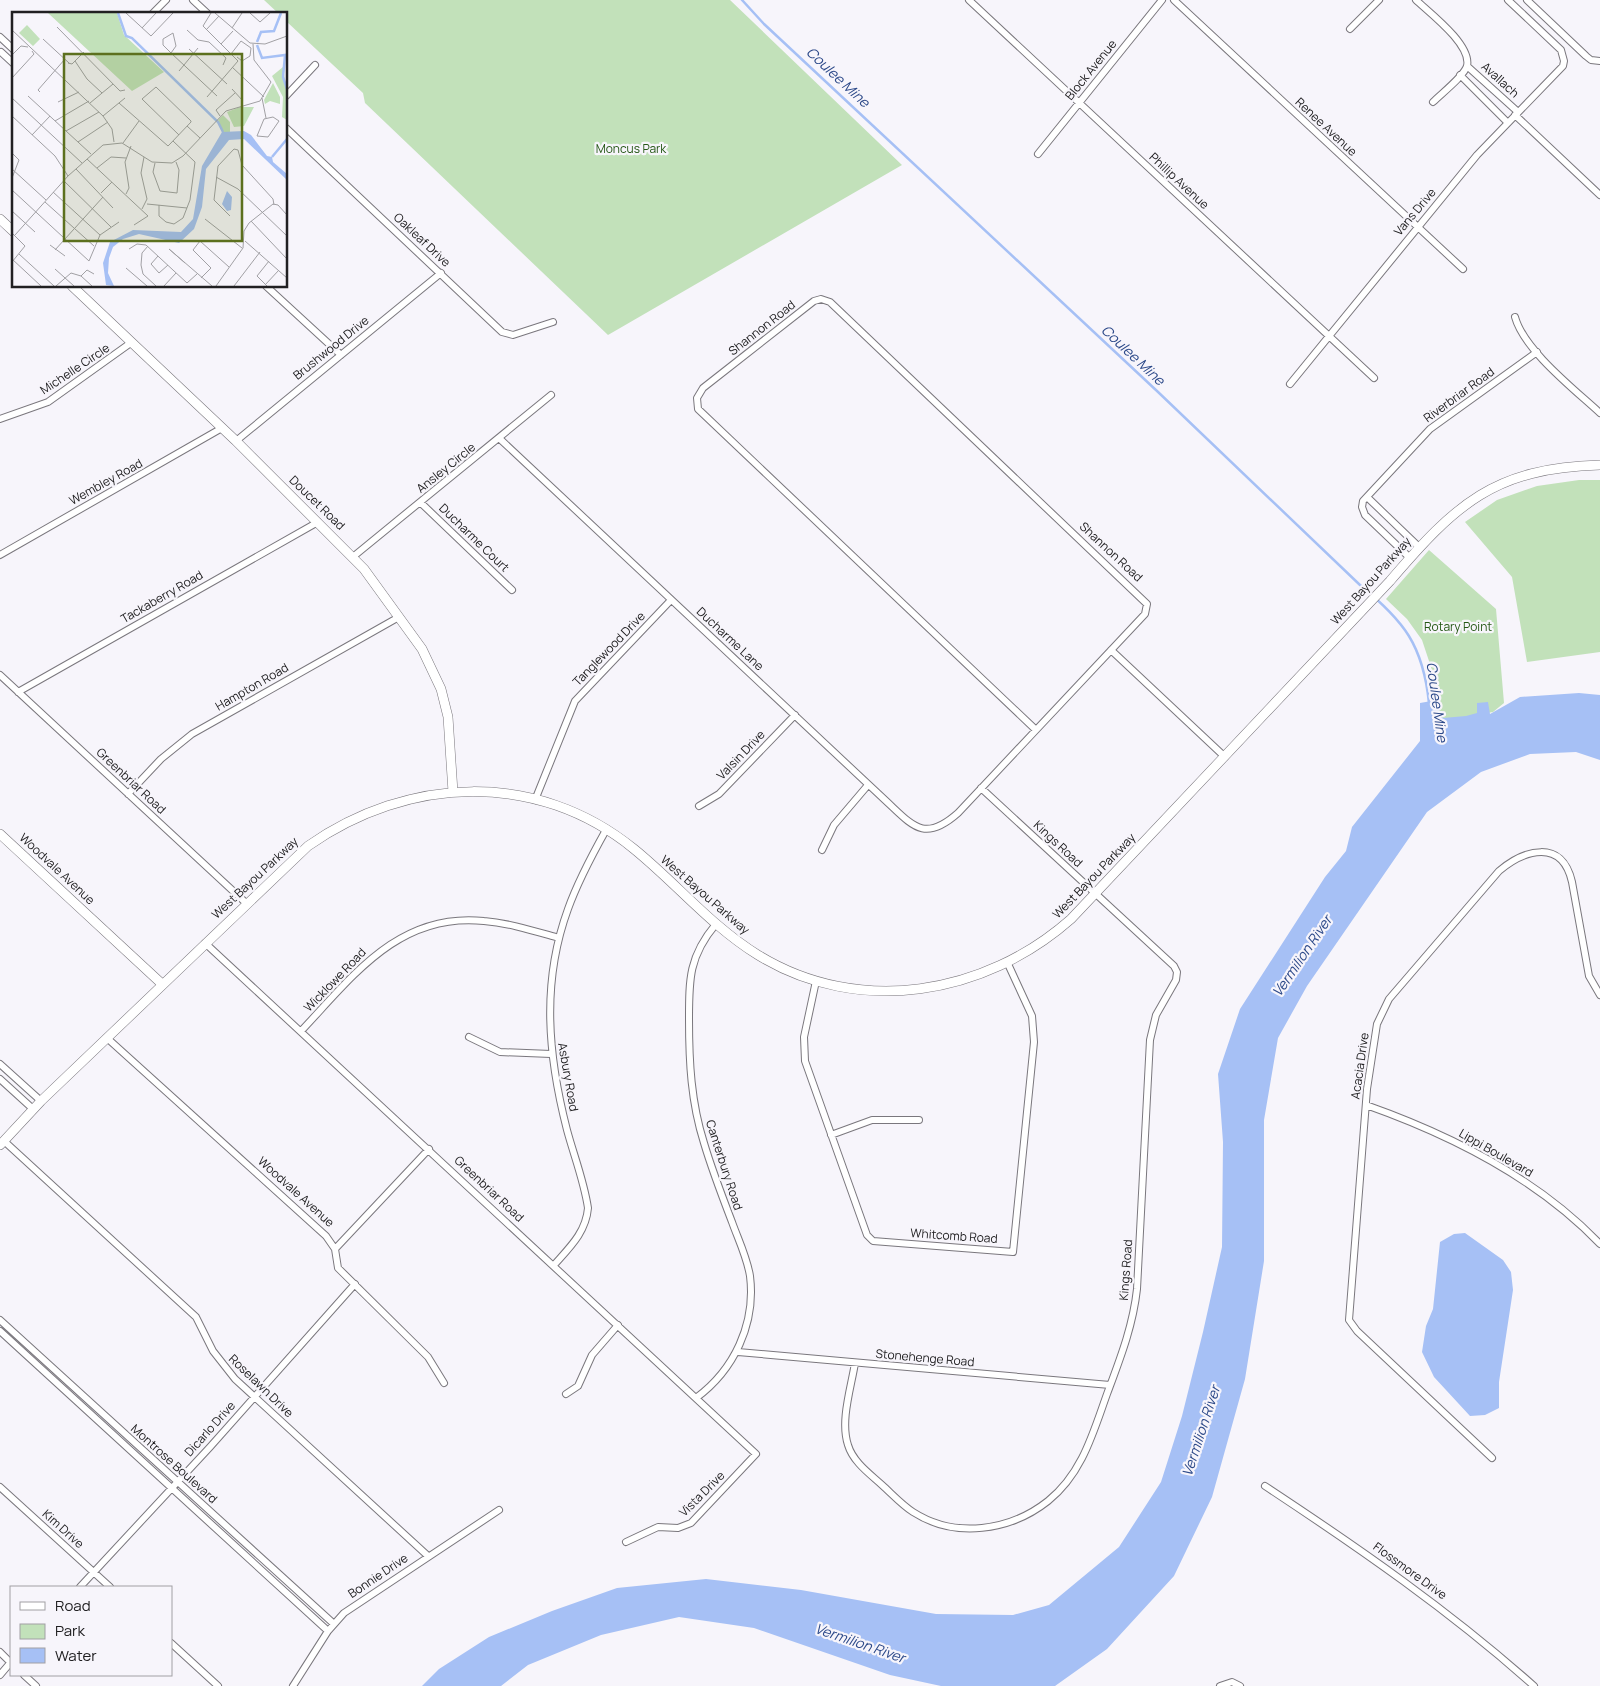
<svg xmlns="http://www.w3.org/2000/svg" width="1600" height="1686" font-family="Manrope,sans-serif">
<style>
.green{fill:#c2e1ba}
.water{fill:#a6c0f5}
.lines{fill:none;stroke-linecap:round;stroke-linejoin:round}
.stream{stroke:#a6c0f5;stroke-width:2.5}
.street-casing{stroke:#7a777d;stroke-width:8}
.secondary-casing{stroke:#7a777d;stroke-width:10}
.street{stroke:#fff;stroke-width:6}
.secondary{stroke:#fff;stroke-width:9}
.labels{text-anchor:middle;stroke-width:4.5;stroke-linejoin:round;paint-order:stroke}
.street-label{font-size:12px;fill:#212022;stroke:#f7f5fb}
.park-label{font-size:12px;fill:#255816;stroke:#f7f5fb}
.water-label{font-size:14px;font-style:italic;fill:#2c4989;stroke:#f7f5fb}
.inset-river{fill:none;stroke:#a6c0f5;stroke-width:2.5}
.inset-road{fill:none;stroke:#a1a0a4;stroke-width:1}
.view{fill:#5c701e;fill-opacity:0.15;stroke:#5c701e;stroke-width:2.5}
.inset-edge{fill:none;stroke:#212022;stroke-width:2.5}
</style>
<rect width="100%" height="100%" fill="#f7f5fb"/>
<!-- green -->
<path class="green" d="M264,0h466l172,165 -294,170 -243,-232 -2,-10 -77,-72v-7h-7z
M1579,480h21v172l-73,10 -15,-85 -47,-55 32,-22 40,-14z
M1429,550l67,59 8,94 -11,9 -51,9 -8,-13 3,-23 -15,-45 -15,-21 -21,-20z"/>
<!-- water -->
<path class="water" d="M1579,693l21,2v65l-24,-8 -46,2 -49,18 -54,40 -120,174 -29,52 -14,82v141l-19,118 -33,118 -38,79 -67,73 -52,37h-114l-51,-11 -136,-47 -75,-11 -78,18 -73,30 -27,21h-79l17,-17 50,-32 63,-26 65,-23 89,-9 95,11 135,24 77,1 36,-10 70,-58 42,-65 21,-66 21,-84 19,-85 1,-105 -5,-68 22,-65 85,-132 21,-26 6,-24 68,-86v-38l17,-3v8l6,10 23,-2 11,-3v-10l11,-1 2,12 30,-17z
M1465,1233l38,27 8,12 2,18 -14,92v26l-14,7 -15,1 -36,-39 -12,-25 4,-26 7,-17 7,-67 14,-8z"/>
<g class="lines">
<!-- stream -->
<path class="stream" d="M742,0l22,24 393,367 203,194c44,36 63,60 69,118"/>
<!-- street casing -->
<g class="street-casing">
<path id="street" d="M193,0l15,14
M969,0l405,378
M1174,0l289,269
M1416,0c14,13 56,45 51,66 -3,10 -26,28 -34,36
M1527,0l59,56 5,4 9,1
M152,14l14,-14
M1350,29l29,-29
M0,37l14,13
M1,52l13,12
M1467,66l51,46
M1460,75l48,48
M286,96l29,-31
M1515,115l85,80
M286,128l216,204 11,3 40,-13
M1038,154l124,-154
M266,286l75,69
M1515,317c9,33 59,72 85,96
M1290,384l187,-229 86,-89 1,-5 -3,-11 -53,-50
M0,419l48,-17 84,-60
M500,439l385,361c28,26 39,43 73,13l187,-199 2,-10 -317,-302 -9,-3 -7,2 -111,87 -6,10 1,11 338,321
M236,441l205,-168
M1367,497l52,50
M421,503l91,87
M0,555l222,-127
M354,556l197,-161
M1410,558l-45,-43 -3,-8 1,-6 67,-72 107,-77
M1111,650l114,107
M0,675l246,228
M18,692l300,-170
M128,794l33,-35 31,-25 207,-117
M535,800l40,-99 96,-101
M699,806l20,-12 76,-79
M822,850l12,-25 34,-40
M205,943l551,511 -65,69 -13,5 -20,-1 -32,15
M816,981l-12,56 1,24 62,174 6,6 140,11 21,-210 -2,-26 -24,-52
M302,1030c51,-54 97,-118 182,-109 25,2 50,10 75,17
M469,1037l31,15 51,2
M107,1038l219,198 9,13 3,19 90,89 16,26
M0,1064l41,37
M0,1079l33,30
M1366,1105c85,30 171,73 234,139
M831,1135l41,-15h47
M4,1141l192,176 17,34 22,28 193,177
M335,1249l94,-100
M554,1265c16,-18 32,-33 34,-57 -4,-27 -14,-52 -21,-78 -19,-74 -26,-147 1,-221 10,-28 24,-54 38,-79
M0,1320l334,304
M0,1331l328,300
M738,1352l372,33
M855,1363c-4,25 -15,58 -7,82 5,17 22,29 34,40 10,9 20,20 31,27 42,27 97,19 135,-11 34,-27 45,-68 59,-107 13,-35 26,-68 30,-105l13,-249 6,-25 20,-35 1,-8 -3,-6 -193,-178
M566,1394l12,-8 14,-31 26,-30
M696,1398c38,-28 60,-74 54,-122 -3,-19 -12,-37 -18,-54 -10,-26 -20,-52 -28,-79 -13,-41 -15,-81 -15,-124 0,-40 0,-63 27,-95
M1492,1458l-135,-127 -8,-11 18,-231 10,-65 12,-25 110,-128c25,-21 63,-33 73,11l17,94 11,19
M1265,1486c94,62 185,125 269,200
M0,1487l110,100
M80,1587l130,-140 145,-163
M171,1643l47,43
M0,1652l11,11
M0,1675l11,-13
M24,1675l12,11
M293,1686l35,-55 16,-18 155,-103
M1220,1686l12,-4 8,4"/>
</g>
<!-- secondary casing -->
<g class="secondary-casing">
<path id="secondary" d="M0,219l14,13
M72,286l164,155 128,128 58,80 19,40 7,28 5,75
M0,834l162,150
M0,1145l41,-44 267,-255c100,-70 229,-76 326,3 42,34 77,77 124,106 101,62 227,40 313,-36l319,-338c66,-77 104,-113 210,-116"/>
</g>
<!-- street -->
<use href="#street" class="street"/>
<!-- secondary -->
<use href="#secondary" class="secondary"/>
</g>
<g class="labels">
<!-- street labels -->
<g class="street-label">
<text transform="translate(1091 70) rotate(-51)" y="4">Block Avenue</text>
<text transform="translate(1500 80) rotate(42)" y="4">Avallach</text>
<text transform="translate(1326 127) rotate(43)" y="4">Renee Avenue</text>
<text transform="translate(1179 181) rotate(43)" y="4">Phillip Avenue</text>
<text transform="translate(1415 212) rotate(-50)" y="4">Vans Drive</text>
<text transform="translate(422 240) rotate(43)" y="4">Oakleaf Drive</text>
<text transform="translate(762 328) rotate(-38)" y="4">Shannon Road</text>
<text transform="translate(331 348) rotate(-39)" y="4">Brushwood Drive</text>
<text transform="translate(75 369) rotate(-34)" y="4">Michelle Circle</text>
<text transform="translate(1459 395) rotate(-36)" y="4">Riverbriar Road</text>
<text transform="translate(446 468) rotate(-39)" y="4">Ansley Circle</text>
<text transform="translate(106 482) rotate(-29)" y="4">Wembley Road</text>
<text transform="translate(317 503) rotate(44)" y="4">Doucet Road</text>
<text transform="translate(474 538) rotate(44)" y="4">Ducharme Court</text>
<text transform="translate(1111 552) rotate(43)" y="4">Shannon Road</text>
<text transform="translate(1371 581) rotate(-48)" y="4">West Bayou Parkway</text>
<text transform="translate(162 597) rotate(-30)" y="4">Tackaberry Road</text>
<text transform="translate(730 639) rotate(43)" y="4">Ducharme Lane</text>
<text transform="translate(609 649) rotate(-46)" y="4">Tanglewood Drive</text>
<text transform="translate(252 687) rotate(-30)" y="4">Hampton Road</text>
<text transform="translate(741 755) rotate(-46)" y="4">Valsin Drive</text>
<text transform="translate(131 781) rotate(43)" y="4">Greenbriar Road</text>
<text transform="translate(1058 844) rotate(43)" y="4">Kings Road</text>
<text transform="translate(57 869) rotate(43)" y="4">Woodvale Avenue</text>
<text transform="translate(1094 876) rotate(-46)" y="4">West Bayou Parkway</text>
<text transform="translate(255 878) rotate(-43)" y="4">West Bayou Parkway</text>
<text transform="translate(705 895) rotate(41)" y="4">West Bayou Parkway</text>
<text transform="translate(335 980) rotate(-46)" y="4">Wicklowe Road</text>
<text transform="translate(1360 1066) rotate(-82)" y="4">Acacia Drive</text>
<text transform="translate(568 1077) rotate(80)" y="4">Asbury Road</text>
<text transform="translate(1496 1153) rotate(30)" y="4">Lippi Boulevard</text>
<text transform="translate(724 1165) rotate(72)" y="4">Canterbury Road</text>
<text transform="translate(489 1189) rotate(43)" y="4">Greenbriar Road</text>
<text transform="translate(296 1192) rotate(42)" y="4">Woodvale Avenue</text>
<text transform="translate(954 1236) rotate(4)" y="4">Whitcomb Road</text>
<text transform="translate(1126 1270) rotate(-86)" y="4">Kings Road</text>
<text transform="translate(925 1358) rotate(5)" y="4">Stonehenge Road</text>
<text transform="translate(261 1386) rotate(44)" y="4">Roselawn Drive</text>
<text transform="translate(210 1429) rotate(-48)" y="4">Dicarlo Drive</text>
<text transform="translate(174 1464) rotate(42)" y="4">Montrose Boulevard</text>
<text transform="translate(702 1494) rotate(-45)" y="4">Vista Drive</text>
<text transform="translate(63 1529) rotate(42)" y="4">Kim Drive</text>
<text transform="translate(1410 1571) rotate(36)" y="4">Flossmore Drive</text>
<text transform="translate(378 1576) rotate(-34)" y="4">Bonnie Drive</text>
</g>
<!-- park labels -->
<g class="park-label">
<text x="631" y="153">Moncus Park</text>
<text x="1458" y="631">Rotary Point</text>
</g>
<!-- water labels -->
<g class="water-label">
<text transform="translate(838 77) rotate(43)" y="5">Coulee Mine</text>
<text transform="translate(1133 355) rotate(43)" y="5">Coulee Mine</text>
<text transform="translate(1437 702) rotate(82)" y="5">Coulee Mine</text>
<text transform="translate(1302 956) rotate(-56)" y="5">Vermilion River</text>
<text transform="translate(1201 1431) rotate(-72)" y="5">Vermilion River</text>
<text transform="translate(860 1643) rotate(19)" y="5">Vermilion River</text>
</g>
</g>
<!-- overview -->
<g transform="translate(12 12)">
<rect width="275" height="275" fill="#f7f5fb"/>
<path d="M36,1h69l7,22 40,37 -32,19zM15,13l13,14 -7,7 -14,-13 4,-4 12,11 -12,-11zM271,55l4,27v26l-5,-3 1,-20 -11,-21zM261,71l7,14v7l-10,-3 -5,3 -1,-4zM228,95h14l-10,19 -10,1 -7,-15zM211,103l7,7v11l-6,1 -6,-14z" fill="#c2e1ba"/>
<path d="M232,119l7,4 16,21 5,1 1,5 14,12v6l-43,-41 -15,1 -23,29 -4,38 -8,22 -15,14 -40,-9 -16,5 -10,8 -4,11 -1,15 6,13 -8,-1 -3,-22 7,-21 23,-12 48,2 12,-13 9,-53 20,-34zM215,179l5,6 -1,13 -4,1 -5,-7z" fill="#a6c0f5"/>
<path class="inset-river" d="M106,1l8,23 6,2 86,84 5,10M245,30l4,-10 13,-1 7,-18M245,33l5,13 23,-3 -2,22 4,12M260,145l15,-18"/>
<path class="inset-road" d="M114,1l25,23 22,-23M203,1l35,30 15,1 22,-8M238,1l10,9 10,-9M45,15l63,64 5,-1M130,16l14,-15M220,16l10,-15M0,18l91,86 9,13 2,13M175,18l11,10 11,2 17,16 -3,7M194,18l13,-14M31,27l26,24M209,32l12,-13M177,37l38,35M159,41l5,-7 -3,-13 -10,6v6l8,8 46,43M219,42l10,-13 10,7 -1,8 -8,5 -5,-4M0,43l9,-9 7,1M63,49l12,18 15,14M56,51l4,1 12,-12M220,55l32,30M167,59l19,-23M0,66l22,-24 -2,-3M220,77l11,12M28,80l-2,-2 27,-31M16,84l63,58M195,85l31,-36 -35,-35 8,-13M0,86l70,65M250,86l4,20M46,90l21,-10M78,91l23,-19M107,91l49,43 2,-2 21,-22v-1l-35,-34 -14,12 37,36M0,104l43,40 13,20M91,104l22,-18M208,104l-4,-6 19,-17M261,105l6,4 -11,16 -11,-1 7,-17zM43,109l34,-20M175,114l13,12M54,119l33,-19M20,123l18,-19M66,130l30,-20M111,131l16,-22M0,141l7,7 -7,18M75,147l61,57 -14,9M143,151l-2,9 7,19 17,2 2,-23 -3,-8M85,156l14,-11 15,1M0,157l34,31M64,157l37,39M204,165l22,12 49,47M52,169l47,46M0,178l77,71 11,-26 19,-13M41,180l47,43M89,181l11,-11M114,182l3,-6 -4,-26 6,-16M33,190l49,44M135,192l40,4M147,193v11l7,6 8,2 9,-6 7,-18 5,-38 -22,-21M130,197l5,-10 -6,-26 3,-16M0,199l23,21M218,204l-16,-16 4,-34 16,-17 4,1 4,15 31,34 1,6M193,207l37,29M239,209l36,38M0,221l13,13 -13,16M3,223l53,-59 35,-31 19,-2 30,19 20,1 11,-7 43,-45 34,-10 11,-19 -17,-22 -1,-16M233,229l42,37M38,233l15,11M136,234l-6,7 -1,12 2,9 13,12M117,237l8,-5 9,1 41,38 10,-9M43,238l48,-53M7,242l35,32M146,244l-7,8 8,9 9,-8M0,247l29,27M173,251l-16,-14 43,37M114,256l21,18M43,257l19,17M69,264l6,-6 7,4M189,266l10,-10 -18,-18 7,-9 29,26M253,273l14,-15M44,274l15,-13 10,3 11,10M152,274l12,-13M204,274l27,-38 1,-17 5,-8 24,-19 5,1 9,10M222,274l26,-34M255,274l-10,-10 12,-15"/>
<path class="view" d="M52,42h178v187h-178z"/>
<rect width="275" height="275" class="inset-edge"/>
</g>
<!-- legend -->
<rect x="10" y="1586" width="162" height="90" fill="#f7f5fb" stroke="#a1a0a4"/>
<rect x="20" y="1602" width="25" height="8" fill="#ffffff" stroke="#a1a0a4"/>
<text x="55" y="1611" font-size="15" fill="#212022">Road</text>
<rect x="20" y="1624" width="25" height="15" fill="#c2e1ba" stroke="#a1a0a4"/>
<text x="55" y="1636" font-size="15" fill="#212022">Park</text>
<rect x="20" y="1648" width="25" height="15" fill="#a6c0f5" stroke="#a1a0a4"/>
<text x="55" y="1661" font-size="15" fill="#212022">Water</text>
</svg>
